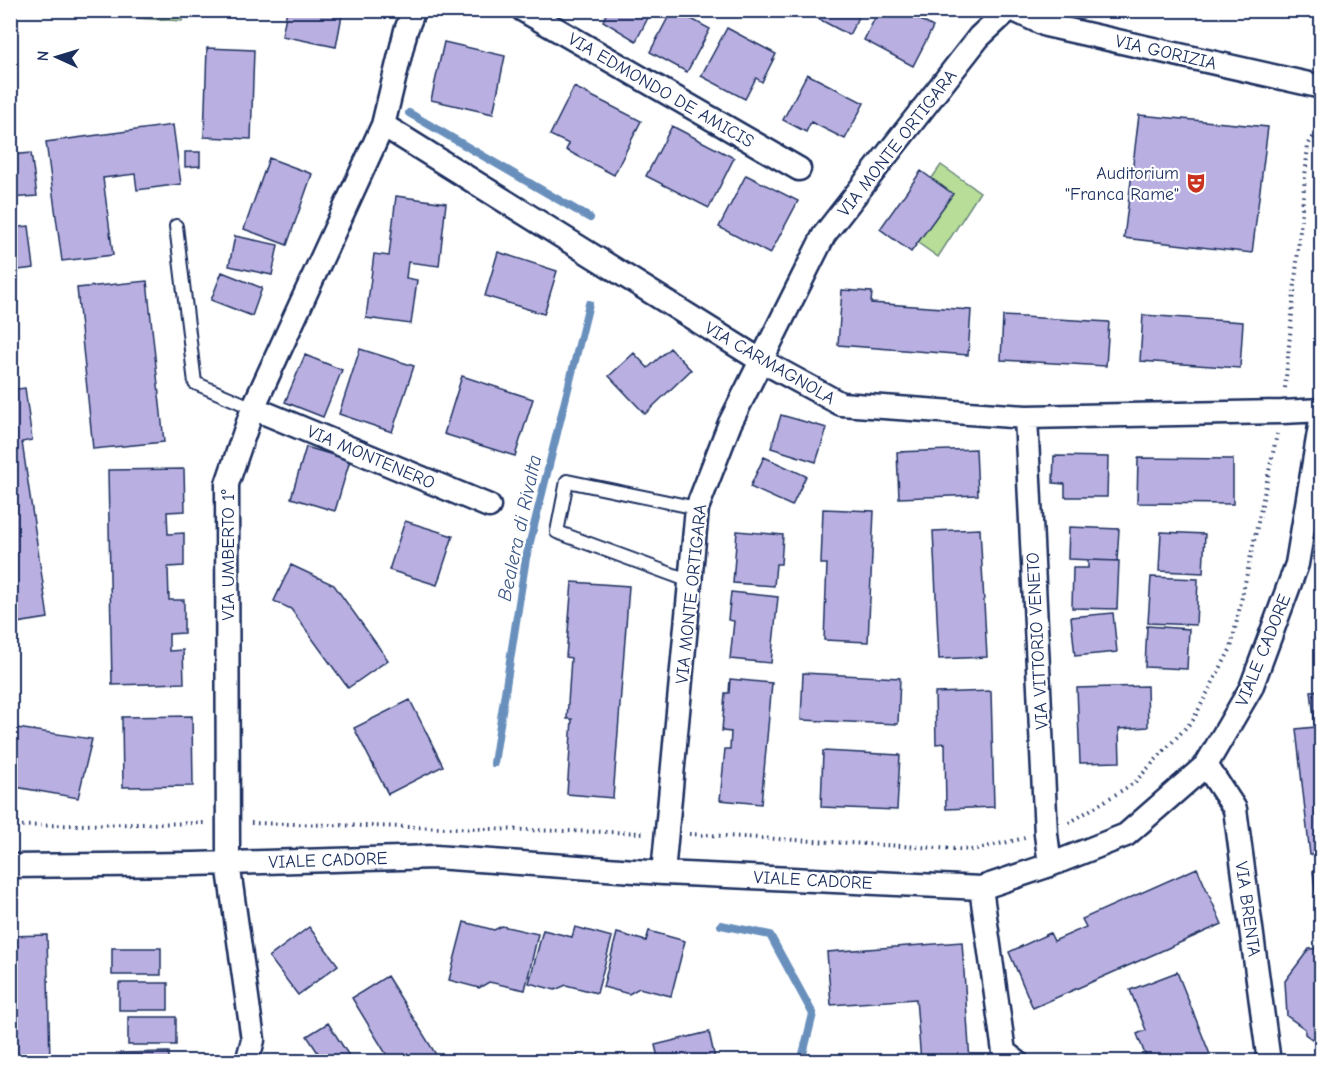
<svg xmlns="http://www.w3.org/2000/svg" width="1332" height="1072" font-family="'Comic Neue',sans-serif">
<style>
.green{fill:#b7dd98;stroke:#69867b;stroke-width:1.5}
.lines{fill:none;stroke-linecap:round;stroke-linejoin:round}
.stream{stroke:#6990bc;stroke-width:8}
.building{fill:#b9b0e1;stroke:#1b2f5e;stroke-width:1.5}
.lane-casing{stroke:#1b2f5e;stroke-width:16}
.street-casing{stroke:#1b2f5e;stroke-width:27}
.path{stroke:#1b2f5e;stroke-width:4;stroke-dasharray:1.5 4.5;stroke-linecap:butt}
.lane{stroke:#fff;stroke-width:12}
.street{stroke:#fff;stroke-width:22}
.labels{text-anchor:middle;stroke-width:4.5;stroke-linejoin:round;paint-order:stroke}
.street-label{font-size:18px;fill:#1b2f5e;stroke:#fff}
.poi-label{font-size:18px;fill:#1b2f5e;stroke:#fff;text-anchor:end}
.water-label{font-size:20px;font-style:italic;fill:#3c5785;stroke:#fff}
</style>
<rect width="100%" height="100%" fill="#fff"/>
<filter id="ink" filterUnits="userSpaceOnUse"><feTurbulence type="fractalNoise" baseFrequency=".0167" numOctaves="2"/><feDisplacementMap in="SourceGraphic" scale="12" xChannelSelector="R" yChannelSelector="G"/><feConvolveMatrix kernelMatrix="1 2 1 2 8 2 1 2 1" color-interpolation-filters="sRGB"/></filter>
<g filter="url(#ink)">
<!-- green -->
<path class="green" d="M23,11h161l-2,10z
M941,165l39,27 -42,65 -41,-29z"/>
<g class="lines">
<!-- stream -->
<path class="stream" d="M409,113l181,105
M494,763l32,-205 63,-254
M721,925l49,10 43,79 -12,48"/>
</g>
<!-- building -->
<path class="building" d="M287,10h56l-7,37 -54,-11z
M608,10h44l-16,31 -33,-20z
M672,10h3l35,19 -23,43 -37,-20z
M802,10h60l-13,25z
M879,10h24l30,17 -20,39 -49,-26z
M727,28l49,26 -14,28 -6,-4 -11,21 -44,-23z
M444,42l61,14 -12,58 -62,-14z
M207,48l47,2 -3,89 -47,-2z
M807,74l57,29 -19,36 -34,-17 -5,10 -23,-12z
M574,87l67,34 -27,54 -48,-25 3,-6 -19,-9z
M1139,115l129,12 -16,126 -128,-15z
M173,125l8,59 -44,6 -2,-16 -32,4 10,77 -51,6 -16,-119z
M672,126l62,32 -25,50 -63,-32z
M185,152h15v14l-15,1z
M31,153l6,43 -27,2v-43z
M269,158l43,16 -25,71 -43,-16z
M921,171l32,23 -42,58 -31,-23z
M746,175l52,26 -28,53 -51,-27z
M396,196l50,7 -7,63 -31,-4 -2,16 11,2 -6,44 -45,-6 8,-64 15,2z
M29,226l5,42 -24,3v-43z
M235,236l43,9 -6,30 -43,-9z
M498,252l59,19 -13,43 -59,-18z
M222,272l40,16 -10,28 -41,-16z
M147,281l17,161 -71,7 -16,-161z
M842,290l30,2 -1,11 100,7 -3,45 -130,-10z
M1143,315l100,7 -3,46 -100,-7z
M1003,316l106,6 -3,44 -105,-6z
M670,348l21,22 -46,44 -36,-38 25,-23 14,15z
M360,349l54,17 -22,66 -53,-18z
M305,355l37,15 -19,47 -38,-15z
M462,376l71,23 -18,57 -71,-22z
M25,388l7,52 -10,2 26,176 -38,6v-234z
M781,415l46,13 -11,34 -45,-14z
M306,447l44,13 -15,51 -44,-13z
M976,449l2,46 -79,3 -2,-46z
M1054,456l54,1 -1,40h-42v-13l-12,-1z
M764,457l42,19 -14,30 -42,-19z
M1138,458l95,1v45l-96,-1z
M184,469l1,42 -18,1 1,22 16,-1v33l-16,1 1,33h15v33l-15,1v17l14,-1 1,33 -72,2 -4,-215z
M823,509l51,2 -6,131 -44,-2 3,-76h-6z
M405,521l48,15 -16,49 -48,-15z
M1069,527l50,2 -2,32 -49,-2z
M980,529l7,128 -48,2 -6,-128z
M737,531l46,4 -2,29h-5l-2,22 -41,-3z
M1161,532l44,2 -2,39 -44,-2z
M1088,560l31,1 -2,48 -45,-1 1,-40h15z
M291,565l43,20 54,75 -40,28 -57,-79 -17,-8z
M1151,577l47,2 -2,46 -48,-2z
M572,582l57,4 -16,212 -46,-4 5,-75h-5l4,-61 -5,-1z
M731,592l47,5 -7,66 -41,-4 4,-38 -6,-1z
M1113,613l4,39 -42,4 -4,-39z
M1147,626l42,3 -2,40 -42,-2z
M803,673l97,5 -2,46 -97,-4z
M730,679l42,4 -11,121 -41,-4 5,-51h5l1,-17 -9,-1 3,-38h4z
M1147,686l1,41 -29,2 1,33 -40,1 -3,-75z
M1322,690v164l-12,1 -14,-126 19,-2 -4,-36z
M991,691l3,116 -48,2 -1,-66 -9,1 -1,-51z
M410,700l33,66 -55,28 -34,-66z
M192,716l1,70 -70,1 -1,-70z
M10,727l82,12 -14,59 -68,-12z
M823,751l77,4 -3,55 -76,-3z
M1197,868l25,56 -189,84 -24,-56 41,-19 4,8 32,-14 -4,-8z
M1322,870v38l-5,1 -4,-38z
M464,922l30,8 8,-4 36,8 -13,56 -36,-8 -10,6 -30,-8z
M309,927l29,38 -40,30 -29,-38z
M575,927l37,10 -15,56 -31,-8 -11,5 -26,-7 14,-53 29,7z
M649,931l36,10 -14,55 -32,-8 -10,6 -26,-7 14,-54 29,8z
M47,935l3,127h-40v-126z
M962,942l8,120h-49l-5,-63 -85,6 -4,-53z
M112,948h49v27h-49z
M1322,948v96h-3l-14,-10v-5l-18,-13 -2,-35 24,-32z
M1177,972l36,90h-65l-11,-28 9,-4 -16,-40z
M387,976l53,85 -49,1 -39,-64z
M119,983h49v27h-49z
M128,1017h48v28h-48z
M328,1023l25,39h-29l-17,-26z
M709,1032l6,27 5,3h-61l-4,-17z
M169,1052v10h-49v-9z
M577,1054l4,8h-18z
M828,1056l46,6h-47z"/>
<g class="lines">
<!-- lane casing -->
<g class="lane-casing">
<path id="lane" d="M176,226l19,157 58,25
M690,581l-133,-49 10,-51 130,27"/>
</g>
<!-- street casing -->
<g class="street-casing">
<path id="street" d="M523,10l276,159
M1014,10l32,15 276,62
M383,125l377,235 81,44 185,13 256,-5 40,-2
M253,408l236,98
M1026,417l20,417 4,31
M1206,765l29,44 34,253
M10,866l183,-2 242,-7 228,16 318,15 69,-23 76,-30 80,-70 45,-77 46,-124 25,-150
M663,873l34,-365 33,-85 94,-188 155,-198 29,-27
M981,888l23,164 13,10
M247,1062l6,-22 -25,-177 -1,-379 26,-76 130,-283 23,-95 8,-20"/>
</g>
<!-- path -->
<path class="path" d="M1285,388l23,-243 14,-24
M251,823l395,10
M1069,823l65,-40 59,-63 38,-72 46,-214
M10,826l195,-3
M689,834l284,16 52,-12"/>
<!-- lane -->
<use href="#lane" class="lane"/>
<!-- street -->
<use href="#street" class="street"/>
</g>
</g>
<!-- icons -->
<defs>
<g id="theatre-bare" transform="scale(1.62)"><path d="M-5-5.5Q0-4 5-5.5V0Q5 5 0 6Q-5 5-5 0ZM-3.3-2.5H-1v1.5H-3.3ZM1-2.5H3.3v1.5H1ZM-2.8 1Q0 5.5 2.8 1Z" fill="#c8321e" stroke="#fff" stroke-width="2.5" paint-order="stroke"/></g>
</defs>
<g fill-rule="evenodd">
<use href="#theatre-bare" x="1196" y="183"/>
</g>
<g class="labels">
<!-- street labels -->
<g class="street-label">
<text transform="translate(1166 52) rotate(13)" y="6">VIA GORIZIA</text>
<text transform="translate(661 90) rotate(30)" y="6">VIA EDMONDO DE AMICIS</text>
<text transform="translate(897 143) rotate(-52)" y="6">VIA MONTE ORTIGARA</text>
<text transform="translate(770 363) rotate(30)" y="6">VIA CARMAGNOLA</text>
<text transform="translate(371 457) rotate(23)" y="6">VIA MONTENERO</text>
<text transform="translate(228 555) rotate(-90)" y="6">VIA UMBERTO 1°</text>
<text transform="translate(691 594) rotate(-84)" y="6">VIA MONTE ORTIGARA</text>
<text transform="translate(1037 641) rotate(-93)" y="6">VIA VITTORIO VENETO</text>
<text transform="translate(1263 650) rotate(-68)" y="6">VIALE CADORE</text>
<text transform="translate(328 860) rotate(-2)" y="6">VIALE CADORE</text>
<text transform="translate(813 880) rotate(3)" y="6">VIALE CADORE</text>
<text transform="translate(1248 909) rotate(82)" y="6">VIA BRENTA</text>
</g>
<!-- poi labels -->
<g class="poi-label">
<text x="1179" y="179">Auditorium<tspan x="1179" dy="21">"Franca Rame"</tspan></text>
</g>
<!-- water labels -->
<g class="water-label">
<text transform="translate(519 528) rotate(-78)" y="7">Bealera di Rivalta</text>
</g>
</g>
<!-- margin -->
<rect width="1332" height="1072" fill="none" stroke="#fff" stroke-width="36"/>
<rect x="18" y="18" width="1296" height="1036" fill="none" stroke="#1b2f5e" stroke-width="2" filter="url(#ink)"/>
<!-- north arrow -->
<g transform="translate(57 57) rotate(274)" stroke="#ffffff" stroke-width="4.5" paint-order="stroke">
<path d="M0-4.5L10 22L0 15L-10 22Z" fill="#1b2f5e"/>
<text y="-9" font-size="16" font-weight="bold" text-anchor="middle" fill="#1b2f5e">N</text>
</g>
</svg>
